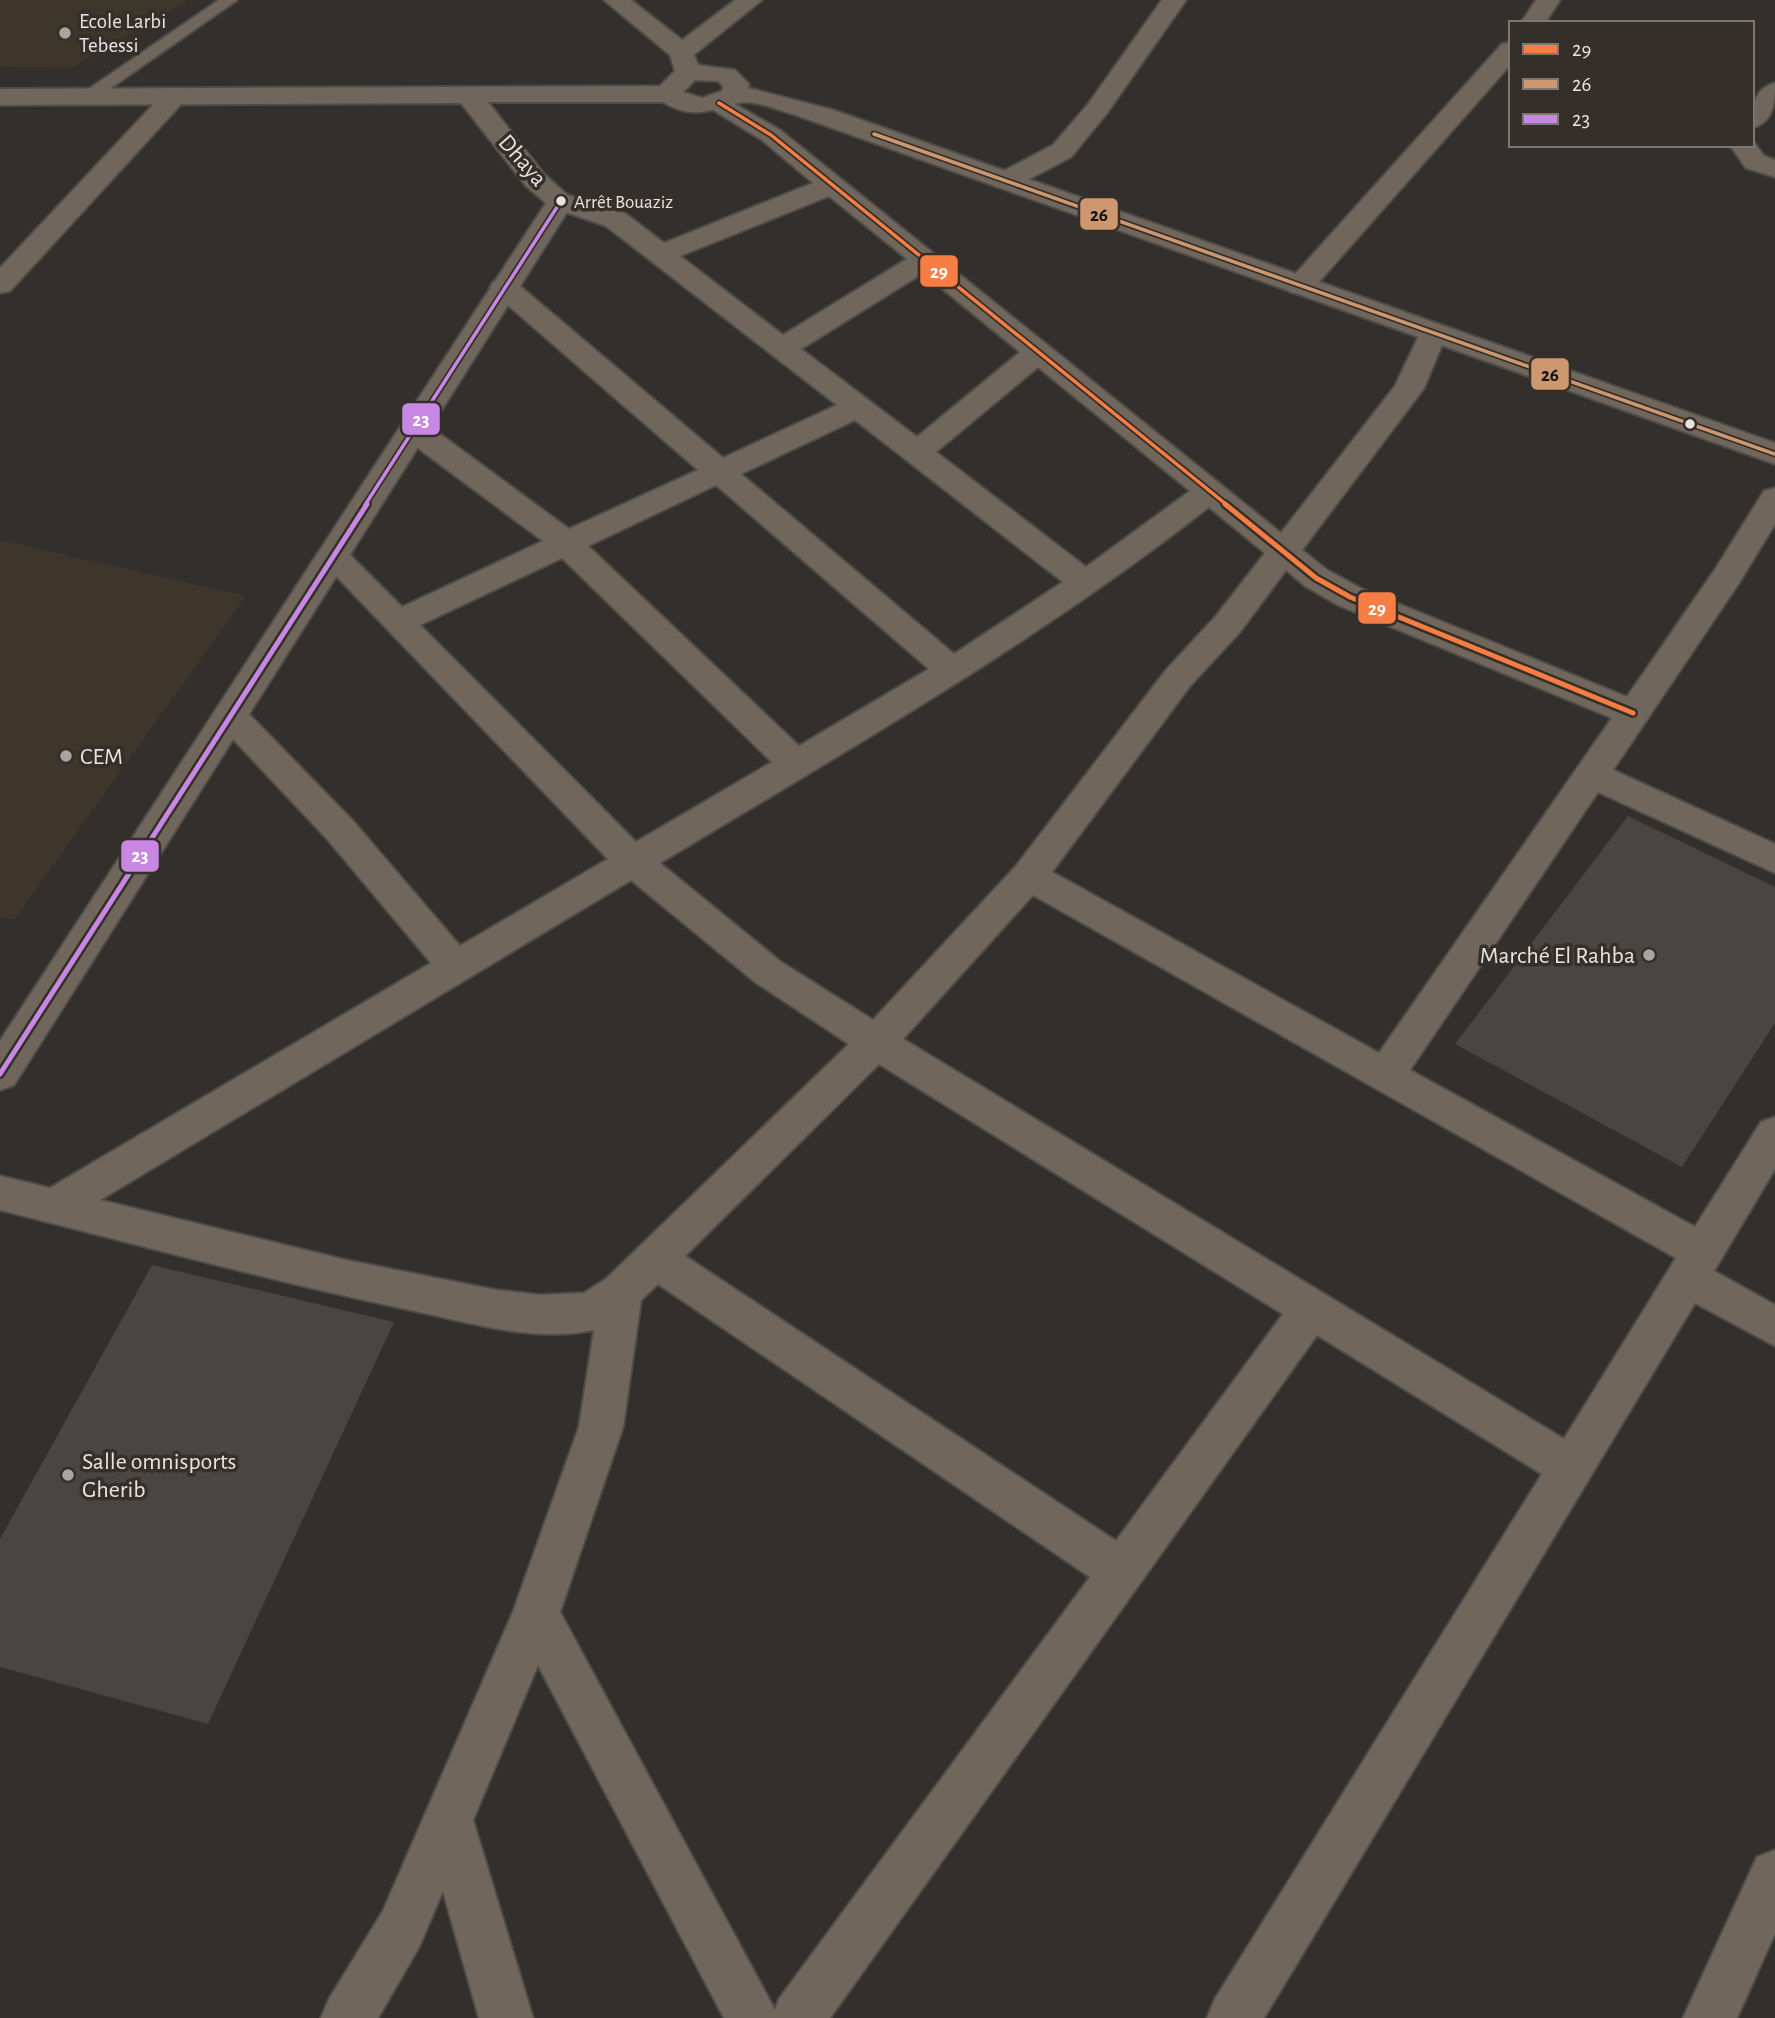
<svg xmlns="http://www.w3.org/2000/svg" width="1775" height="2018" font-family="'Alegreya Sans',sans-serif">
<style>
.built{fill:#3e352b}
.building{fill:#484543}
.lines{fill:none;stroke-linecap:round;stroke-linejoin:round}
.service-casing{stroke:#4e4c49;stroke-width:4}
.minor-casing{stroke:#4e4c49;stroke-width:4}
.tertiary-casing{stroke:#4e4c49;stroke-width:4}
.service{fill:#70665b;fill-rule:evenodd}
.minor{fill:#70665b;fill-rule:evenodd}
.tertiary{fill:#70665b;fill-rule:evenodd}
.bus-1-far1-casing{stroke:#352f29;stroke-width:7}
.bus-1-casing{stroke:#352f29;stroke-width:10}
.bus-2-casing{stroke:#352f29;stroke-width:7}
.bus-3-far1-casing{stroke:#352f29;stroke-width:7}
.bus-3-casing{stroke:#352f29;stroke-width:10}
.bus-1-far1{stroke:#f77d43;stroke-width:3.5}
.bus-1{stroke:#f77d43;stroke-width:5}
.bus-2{stroke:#cd976f;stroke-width:3.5}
.bus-3-far1{stroke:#c787e3;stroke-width:3.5}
.bus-3{stroke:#c787e3;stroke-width:5}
.poi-dot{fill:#a8a4a0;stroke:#352f29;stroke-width:2.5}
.bus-dot{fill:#e7e3df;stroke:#352f29;stroke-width:2.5}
.labels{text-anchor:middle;stroke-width:7;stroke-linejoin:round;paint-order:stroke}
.far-bus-label{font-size:19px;fill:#e7e3df;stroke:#352f29;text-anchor:start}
.far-poi-label{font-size:21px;fill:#e7e3df;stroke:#352f29;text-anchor:start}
.street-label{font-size:24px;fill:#e7e3df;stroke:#352f29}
.poi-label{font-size:24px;fill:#e7e3df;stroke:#352f29;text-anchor:start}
.line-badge{stroke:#352f29;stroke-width:2.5}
.badge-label{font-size:19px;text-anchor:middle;font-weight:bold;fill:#fff}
.pale-badge-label{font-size:19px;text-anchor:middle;font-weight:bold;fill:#111}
</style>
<rect width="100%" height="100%" fill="#322f2c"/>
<!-- built -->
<path class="built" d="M0,0h189l-118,68 -71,-1z
M0,540l246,56 -232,324 -14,-3z"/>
<!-- building -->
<path class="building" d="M1628,816l147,71v136l-93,144 -227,-123z
M152,1265l242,57 -186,402 -208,-57v-128z"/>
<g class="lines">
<!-- service casing -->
<g class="service-casing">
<path id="service" d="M219,0h18l-142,99h-12v-6z"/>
</g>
<!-- minor casing -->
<g class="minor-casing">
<path id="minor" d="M735,0h27l-71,57h-18l-3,-5 3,-5z
M1162,0h24l-79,113 -36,44 -57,30h-18l-4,-6 4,-6 57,-30 36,-42z
M1536,0h24l-15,23h-24z
M1511,42v22l-201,228 -10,2 -10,-2 -4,-6 4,-6 212,-236z
M1775,83c0,19 -1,39 -23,45 0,-20 1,-39 23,-45z
M175,88l9,3 4,5 -4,5 -174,190 -10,2v-25l166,-177z
M719,95l61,35 501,403 114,-147 28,-59 10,-3 10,3 4,6 -23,55 -122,162 25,20 35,19 265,108 89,-129 48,-77 11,-3v36l-36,59 -126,187 162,74v29l-177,-81 -188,278 285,157 66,-105 14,-5v52l-61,102 61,34v41l-80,-43 -431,715h-57l8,-19 327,-525 -225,-139 -487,683h-106l-186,-353 -65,155 60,198h-54l-36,-127 -24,56 -41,71h-57l8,-19 54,-88 130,-299 66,-185 15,-97c-60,13 -126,-8 -184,-20 -138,-29 -274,-66 -410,-100v-34l50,12 381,-225 -103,-123 -110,-117 -5,-8 5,-8 12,-4 12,4 112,115 106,124 148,-87 -291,-303 5,-7 11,-3 11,3 58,58 141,-66 -140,-104 -4,-7 4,-7 11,-2 11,2 144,106 129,-59 -204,-177 -4,-6 4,-6 10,-2 10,2 209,177 114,-53 -231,-179 -55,-19 -3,-6 3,-6 10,-2 65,21 38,29 149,-60 -51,-43 -52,-32 -4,-5 4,-5zM829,196l78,63 -124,76 -103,-79zM923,273l97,79 -103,85 -116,-88zM1038,367l152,124 -104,76 -150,-115zM855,420l208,162 -109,72 -213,-180zM716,485l213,184 -130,77 -211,-200zM1209,507l56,46 -49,63 -50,54 -150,196 -143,154 -92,-58 -121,-99c187,-113 377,-221 549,-356zM562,558l210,204 -136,80 -216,-217zM1286,570l19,16 33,19 274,113 -233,335 -327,-181 138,-186 50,-54zM631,880l124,102 94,62 -243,235 -22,14 -43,2 -45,-5 -150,-30 -246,-60zM1033,895l643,363 -112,181 -661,-400zM879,1064l404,250 -167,227 -431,-285zM658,1284l432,293 -311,422 -4,11 -215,-398 63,-185 18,-127z
M1752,140l12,16 11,4v17l-29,-9 -16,-23h22z
M1775,1850v83l-38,85h-54l74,-161z"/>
</g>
<!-- tertiary casing -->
<g class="tertiary-casing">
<path id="tertiary" d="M604,0h27l60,47 7,18 37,5 14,14 -1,4 85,22 942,333v21l-982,-350c-15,-4 -40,-15 -55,-11 -29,7 -45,17 -75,-1h-175l56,72 30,27 -560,884 -14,5v-49l546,-838 -20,-17 -65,-83 -461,2v-16l660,-3 15,-15 -5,-16zM695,80l23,1 5,5 -1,5 -20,7 -19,-6z"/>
</g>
<!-- service -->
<use href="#service" class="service"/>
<!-- minor -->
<use href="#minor" class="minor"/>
<!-- tertiary -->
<use href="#tertiary" class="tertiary"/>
<!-- bus-1-far1 casing -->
<g class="bus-1-far1-casing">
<path id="bus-1-far1" d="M719,103l52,32 456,370"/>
</g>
<!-- bus-1 casing -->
<g class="bus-1-casing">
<path id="bus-1" d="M1225,504l91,74 34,19 283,116"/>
</g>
<!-- bus-2 casing -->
<g class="bus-2-casing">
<path id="bus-2" d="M874,134l901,320"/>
</g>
<!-- bus-3-far1 casing -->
<g class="bus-3-far1-casing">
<path id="bus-3-far1" d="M365,505l196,-304"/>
</g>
<!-- bus-3 casing -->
<g class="bus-3-casing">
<path id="bus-3" d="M0,1074l367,-570"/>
</g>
<!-- bus-1-far1 -->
<use href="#bus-1-far1" class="bus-1-far1"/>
<!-- bus-1 -->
<use href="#bus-1" class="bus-1"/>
<!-- bus-2 -->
<use href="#bus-2" class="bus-2"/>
<!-- bus-3-far1 -->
<use href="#bus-3-far1" class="bus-3-far1"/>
<!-- bus-3 -->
<use href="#bus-3" class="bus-3"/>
</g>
<!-- markers -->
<g class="poi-dot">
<circle cx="65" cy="33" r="7"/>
<circle cx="66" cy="756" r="7"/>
<circle cx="1649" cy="955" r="7"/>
<circle cx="68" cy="1475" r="7"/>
</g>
<g class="bus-dot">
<circle cx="561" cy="201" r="6"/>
<circle cx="1690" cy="424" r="6"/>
</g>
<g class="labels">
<!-- far-bus labels -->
<g class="far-bus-label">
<text x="574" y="208">Arrêt Bouaziz</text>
</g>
<!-- far-poi labels -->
<g class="far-poi-label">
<text x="79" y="28">Ecole Larbi<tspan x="79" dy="24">Tebessi</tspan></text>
</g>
<!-- street labels -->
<g class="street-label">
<text transform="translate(523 160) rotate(49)" y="8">Dhaya</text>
</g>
<!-- poi labels -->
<g class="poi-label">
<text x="80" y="764">CEM</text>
<text x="1635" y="963" text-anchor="end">Marché El Rahba</text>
<text x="82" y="1469">Salle omnisports<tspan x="82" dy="28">Gherib</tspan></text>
</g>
</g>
<g class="line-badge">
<rect x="1079" y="197" width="40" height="34" rx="7" fill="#cd976f"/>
<rect x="919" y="254" width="40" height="34" rx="7" fill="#f77d43"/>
<rect x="1530" y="357" width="40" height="34" rx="7" fill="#cd976f"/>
<rect x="401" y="402" width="40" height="34" rx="7" fill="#c787e3"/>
<rect x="1357" y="591" width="40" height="34" rx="7" fill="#f77d43"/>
<rect x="120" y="839" width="40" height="34" rx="7" fill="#c787e3"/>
</g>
<g class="badge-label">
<text x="939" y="278">29</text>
<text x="421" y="426">23</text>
<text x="1377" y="615">29</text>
<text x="140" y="862">23</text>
</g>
<g class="pale-badge-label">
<text x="1099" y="221">26</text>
<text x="1550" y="381">26</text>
</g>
<!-- legend -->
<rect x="1509" y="21" width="245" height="126" fill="#352f29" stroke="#7c7772" stroke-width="2"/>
<rect x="1523" y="44" width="35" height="10" fill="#f77d43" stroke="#7c7772" stroke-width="2"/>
<text x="1572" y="56" font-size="21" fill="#e7e3df">29</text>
<rect x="1523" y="79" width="35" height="10" fill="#cd976f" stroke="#7c7772" stroke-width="2"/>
<text x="1572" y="91" font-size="21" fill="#e7e3df">26</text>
<rect x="1523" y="114" width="35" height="10" fill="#c787e3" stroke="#7c7772" stroke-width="2"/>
<text x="1572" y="126" font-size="21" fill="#e7e3df">23</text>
</svg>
